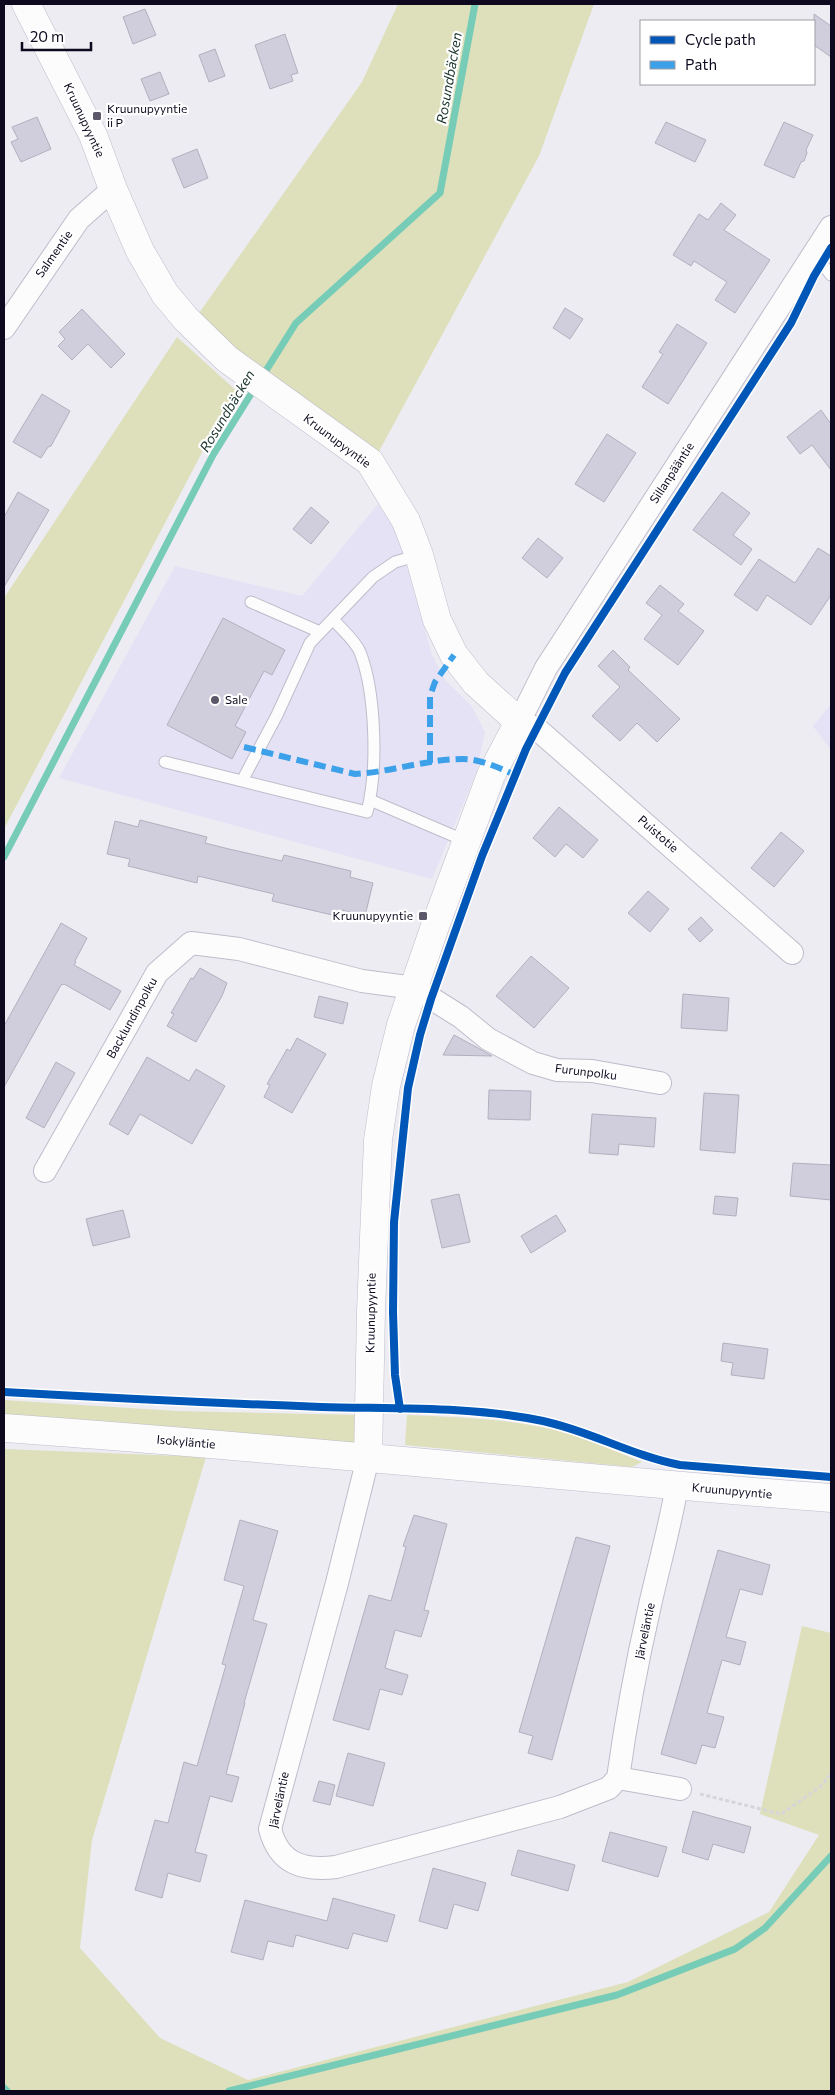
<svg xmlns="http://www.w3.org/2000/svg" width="835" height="2095" font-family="Commissioner,sans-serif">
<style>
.built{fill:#e5e2f5}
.green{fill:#dde0ba}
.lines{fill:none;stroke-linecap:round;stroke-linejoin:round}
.stream{stroke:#77ccb8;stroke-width:7}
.building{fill:#d0cddc;stroke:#b3b0be}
.service-casing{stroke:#bfbcca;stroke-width:13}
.minor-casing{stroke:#bfbcca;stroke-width:24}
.tertiary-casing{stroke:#bfbcca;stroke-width:29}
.path{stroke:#d6d6d9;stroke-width:3;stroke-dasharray:4 2.5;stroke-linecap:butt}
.service{stroke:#fcfcfd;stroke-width:11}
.minor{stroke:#fcfcfd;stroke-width:22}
.tertiary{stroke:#fcfcfd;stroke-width:28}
.quiet{stroke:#3da1ea;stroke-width:6;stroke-dasharray:12 6;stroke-linecap:butt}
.cycleway-casing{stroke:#fff;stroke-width:11}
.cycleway{stroke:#0057b8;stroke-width:8}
.poi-dot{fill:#5c5869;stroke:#fff;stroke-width:2}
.labels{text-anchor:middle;stroke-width:4.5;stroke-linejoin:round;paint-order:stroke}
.poi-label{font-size:12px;fill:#0e091e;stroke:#fff;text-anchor:start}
.street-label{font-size:12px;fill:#0e091e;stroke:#fff}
.water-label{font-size:14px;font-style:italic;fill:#1a342c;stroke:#fff}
</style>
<rect width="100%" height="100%" fill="#edecf3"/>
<!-- built -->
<path class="built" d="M378,504l20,31 34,120 14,26 25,24 14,27 -8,39 -45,108 -373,-101 116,-212 127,30z
M831,704v46l-18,-24z"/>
<!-- green -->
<path class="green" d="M398,4h196l-55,152 -162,299 -130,-94 -50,-45 165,-234z
M177,337l63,57 -34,51 -202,384v-231z
M4,1400l172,11 181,4 -1,30 -352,-28z
M407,1415c44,2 90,3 134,12 34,7 69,22 101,35l-10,5 -227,-22z
M4,1449l202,8 -114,383 -12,108 80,90 88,42 380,-98 141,-70 50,-77 -59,-21 42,-188 29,7v458h-827z"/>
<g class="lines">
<!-- stream -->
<path class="stream" d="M262,377l34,-54 144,-130 35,-189
M4,857l209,-402 43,-69
M4,2088l3,3
M229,2091l388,-96 118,-46 30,-21 66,-72"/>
</g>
<!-- building -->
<path class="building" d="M145,9l11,26 -23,9 -10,-27z
M814,14l17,12v31l-17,-12z
M285,34l13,39 -7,2 2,6 -23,8 -15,-44z
M215,49l10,27 -16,6 -10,-27z
M160,72l9,22 -19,7 -9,-22z
M37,117l14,32 -30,13 -10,-20 7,-3 -6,-12z
M666,122l40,18 -11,22 -40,-19z
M784,122l29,13 -7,15 1,3 -3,8 -3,1 -7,16 -30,-13z
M197,149l11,29 -24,10 -12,-29z
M721,203l15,12 -12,15 46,30 -35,53 -20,-13 12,-18 -33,-21 -3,5 -18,-11 26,-41 9,6z
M565,308l18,11 -13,20 -17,-11z
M82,309l43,45 -14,14 -23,-24 -16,16 -14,-14 7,-7 -6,-7z
M677,324l30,19 -39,61 -26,-17 21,-33 -4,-2z
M42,394l28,17 -19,35 -3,1 -7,11 -28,-16z
M821,410l10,14v46l-19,-25 -12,9 -13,-17z
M607,434l29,19 -32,49 -29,-18z
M18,492l31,18 -45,77v-70z
M722,492l28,21 -17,22 19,14 -11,16 -48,-35z
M311,507l18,15 -18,22 -18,-15z
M538,538l25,20 -16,20 -25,-20z
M818,548l13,8v39l-20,30 -44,-30 -10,16 -23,-16 25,-36 36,24z
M660,585l24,19 -6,7 26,20 -26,34 -34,-26 18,-24 -16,-12z
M223,618l62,32 -13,25 -8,-4 -29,55 11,6 -14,27 -65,-34z
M613,650l17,17 -2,3 52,49 -23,23 -20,-19 -17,18 -28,-25 28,-29 -22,-21z
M559,807l39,33 -15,18 -17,-14 -11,13 -22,-19z
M140,820l67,17 -2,6 24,6 53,12 2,-6 67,16 -1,6 23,6 -8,33 -23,-6 -1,7 -69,-16 2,-7 -76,-18 -1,7 -69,-17 2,-7 -23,-5 8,-33 23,6z
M781,832l23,19 -30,36 -23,-19z
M648,891l21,18 -19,23 -22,-19z
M701,917l12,13 -13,12 -12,-13z
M61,923l26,15 -12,23 1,1 -2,3 47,26 -11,19 -46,-26 -3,1 -57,102v-61z
M531,956l38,32 -35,40 -38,-32z
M200,968l27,15 -5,13 -26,46 -29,-16 7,-12 -3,-1 20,-35 2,1z
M683,994l46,4 -2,33 -46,-3z
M319,996l29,7 -5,21 -29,-7z
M454,1035l24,13 14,8 -49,-1z
M297,1038l29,16 -34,59 -28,-16 6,-12 -3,-1 20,-35 3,2z
M147,1057l42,24 7,-12 29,17 -33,58 -52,-30 -12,21 -19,-11z
M56,1062l19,11 -31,55 -18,-10z
M489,1090l42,1 -1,29 -42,-1z
M704,1093l35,2 -4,58 -35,-3z
M592,1114l64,4 -2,29 -35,-3 -1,11 -29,-2z
M793,1163l38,2v35l-41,-4z
M459,1194l11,48 -28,6 -11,-48z
M715,1196l23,2 -2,18 -23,-2z
M123,1210l7,27 -37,9 -7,-27z
M556,1215l10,16 -35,22 -10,-17z
M723,1343l45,6 -4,30 -33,-4 2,-12 -12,-2z
M414,1515l33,9 -23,86 5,1 -8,26 -26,-7 -10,38 23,7 -6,20 -22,-6 -11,41 -36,-10 36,-125 22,6 15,-54 -3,-1z
M240,1520l38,11 -25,89 14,4 -23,79h1l-19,71 13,3 -7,25 -22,-6 -15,56 12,3 -7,27 -32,-9 -6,25 -27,-8 20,-70 13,3 16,-61 13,4 29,-101 -4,-1 22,-78 -20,-6z
M576,1537l34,9 -58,214 -24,-7 5,-17 -14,-4z
M718,1550l52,15 -8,30 -22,-6 -14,48 20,5 -6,23 -18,-5 -15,53 17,4 -9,31 -13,-3 -6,19 -35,-10z
M348,1753l37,10 -12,43 -37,-10z
M319,1781l16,4 -5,20 -17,-4z
M693,1811l58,16 -7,26 -31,-9 -5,16 -26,-8z
M610,1832l57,15 -9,30 -56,-16z
M518,1850l57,15 -7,26 -57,-16z
M433,1868l53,15 -8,28 -24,-7 -7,25 -28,-8z
M333,1898l62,17 -8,27 -34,-9 -5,16 -52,-14 -3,12 -25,-6 -5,19 -32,-8 14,-52 82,21z"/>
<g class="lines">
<!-- service casing -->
<g class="service-casing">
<path id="service" d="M814,254l17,21
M251,602l69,30
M165,762l77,19 35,-66 33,-72 63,-66 22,-15 24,-7
M242,781l125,31c11,-42 9,-119 -7,-160 -5,-12 -19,-23 -27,-33
M370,800l98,42"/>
</g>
<!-- minor casing -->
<g class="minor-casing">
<path id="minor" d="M4,328l75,-109 34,-30
M792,953l-256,-225 -17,-6 27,-54 285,-441
M45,1171l112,-198 34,-30 48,6 123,32 53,7 46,29 27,22 45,24 24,7 35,1 68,12
M368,1458l-31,125 -67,246c9,35 33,42 66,38l224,-60 49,-19 9,-10c8,-58 19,-116 32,-173 9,-40 20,-79 27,-119
M618,1778l62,11"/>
</g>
<!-- tertiary casing -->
<g class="tertiary-casing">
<path id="tertiary" d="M26,4l67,131 20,54 27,62 25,43 21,25 41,40 143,103 36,59 13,34 18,65 17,35 22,28 43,39 -28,53 -57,154 -33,96 -15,61 -8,54 -7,171 -3,147
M4,1428c276,19 551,49 827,70"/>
</g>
<!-- path -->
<path class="path" d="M700,1794l81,20 39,-27 11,-13"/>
<!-- service -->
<use href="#service" class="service"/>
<!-- minor -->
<use href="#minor" class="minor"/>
<!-- tertiary -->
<use href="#tertiary" class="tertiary"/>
<!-- quiet -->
<path class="quiet" d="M244,747l111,27c36,-2 72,-15 108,-15 18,0 36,9 52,16
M430,763v-67l5,-14 19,-27"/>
<!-- cycleway casing -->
<g class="cycleway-casing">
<path id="cycleway" d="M4,1392c106,6 211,11 317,15 74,2 150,-1 222,14 47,10 90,35 137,44l151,12
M400,1409l-5,-34 -2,-63 1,-90 14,-134 12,-53 11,-36 51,-143 44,-107 39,-76 226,-350 23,-47 17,-28"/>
</g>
<!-- cycleway -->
<use href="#cycleway" class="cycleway"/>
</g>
<!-- markers -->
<g class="poi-dot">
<rect x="92" y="111" width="10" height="10" rx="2.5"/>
<circle cx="215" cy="700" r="5"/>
<rect x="418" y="911" width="10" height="10" rx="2.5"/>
</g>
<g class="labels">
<!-- poi labels -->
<g class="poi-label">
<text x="107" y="113">Kruunupyyntie<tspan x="107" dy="14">ii P</tspan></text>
<text x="225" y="704">Sale</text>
<text x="413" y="920" text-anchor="end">Kruunupyyntie</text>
</g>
<!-- street labels -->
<g class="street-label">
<text transform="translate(84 120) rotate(65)" y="4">Kruunupyyntie</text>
<text transform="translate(54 254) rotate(-55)" y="4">Salmentie</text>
<text transform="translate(337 441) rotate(37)" y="4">Kruunupyyntie</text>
<text transform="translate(672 473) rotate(-57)" y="4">Sillanpääntie</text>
<text transform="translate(658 834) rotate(41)" y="4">Puistotie</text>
<text transform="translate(132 1018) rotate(-61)" y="4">Backlundinpolku</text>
<text transform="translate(586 1072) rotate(7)" y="4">Furunpolku</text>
<text transform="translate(371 1313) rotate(-89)" y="4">Kruunupyyntie</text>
<text transform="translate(186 1442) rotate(5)" y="4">Isokyläntie</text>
<text transform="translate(732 1491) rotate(5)" y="4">Kruunupyyntie</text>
<text transform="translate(645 1631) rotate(-78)" y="4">Järveläntie</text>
<text transform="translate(279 1800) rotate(-78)" y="4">Järveläntie</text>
</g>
<!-- water labels -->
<g class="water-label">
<text transform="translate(449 78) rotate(-80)" y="5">Rosundbäcken</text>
<text transform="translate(227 411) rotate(-59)" y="5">Rosundbäcken</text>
</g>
</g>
<!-- border -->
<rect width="835" height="2095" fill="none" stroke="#0e091e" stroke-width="10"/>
<!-- legend -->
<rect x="640" y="20" width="175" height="65" fill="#ffffff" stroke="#9f9da5"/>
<rect x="650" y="36" width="25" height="8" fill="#0057b8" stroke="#9f9da5"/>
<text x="685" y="45" font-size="15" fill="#0e091e">Cycle path</text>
<rect x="650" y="61" width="25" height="8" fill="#3da1ea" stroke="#9f9da5"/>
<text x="685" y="70" font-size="15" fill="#0e091e">Path</text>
<!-- scale -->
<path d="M22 42v8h69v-8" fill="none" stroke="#0e091e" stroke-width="2.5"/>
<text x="30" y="42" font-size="15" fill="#0e091e" stroke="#ffffff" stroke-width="4" paint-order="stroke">20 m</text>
</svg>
